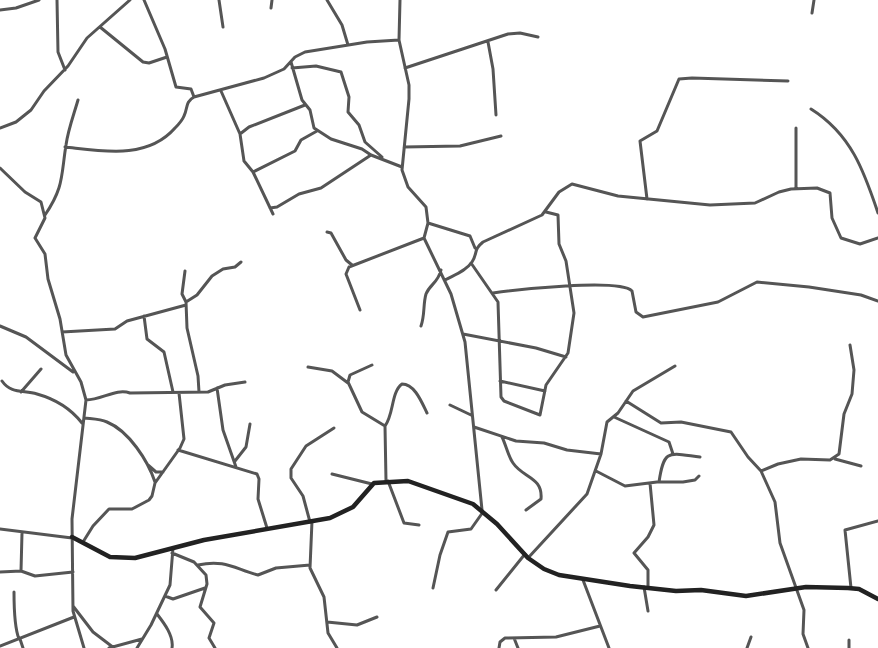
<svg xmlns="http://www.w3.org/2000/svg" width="878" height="648" font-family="Karla,sans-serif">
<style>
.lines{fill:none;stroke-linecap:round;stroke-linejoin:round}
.street{stroke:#555;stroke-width:3}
.secondary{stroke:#222;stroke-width:4.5}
</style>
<rect width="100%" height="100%" fill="#fff"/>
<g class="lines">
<!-- street -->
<path class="street" d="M57,0l1,52 7,18
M144,0l21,49 11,38 15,2 3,8
M219,0l4,27
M327,0l15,25 6,20
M400,0l-1,40 10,45v14l-7,71 6,17 18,20 2,16 -4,15 27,56 14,48 17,168
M271,8l1,-8
M0,10l16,-2 23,-8
M812,13l2,-13
M100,27l43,35 6,1 18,-6
M488,42l5,27 3,46
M291,62l11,38 8,10 4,18 17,11 31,10 9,6 31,12
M292,68l24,-2 25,6 8,25 -1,15 11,13 6,17 17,15
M405,68l103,-34 12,-1 18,4
M221,91l19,43 4,27 9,11 20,42
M811,109c40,25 53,62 67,104
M0,128l16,-6 15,-12 13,-19 24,-25 19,-28 43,-38
M796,128v61
M240,134l9,-7 56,-22
M65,147c37,4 82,13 110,-19 3,-3 7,-7 9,-12 4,-8 1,-14 10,-19l70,-19 20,-9 11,-12 10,-5 62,-10 32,-2
M404,147l56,-1 41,-10
M0,168l25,24 16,10 4,16 -10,20 10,16 3,25 12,40 6,36 15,27 5,18 -14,119 1,92 11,37
M253,172l42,-21 6,-11 16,-9
M647,199l-7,-58 17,-10 22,-52 13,-1 96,3
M270,208l7,-1 22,-13 22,-6 50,-33
M45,215c19,-28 16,-39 21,-70 2,-15 8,-31 12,-45
M428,223l42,13 5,12
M327,232l4,1 15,27 6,5
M471,263l27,39 3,95 3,4 36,14 6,-30 22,-32 6,-40 -8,-52 -7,-17 -1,-29 -12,-3
M185,271l-3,23 4,8 1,26 11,48 1,16
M445,280c9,-5 21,-9 27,-18 6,-9 1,-12 11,-20l59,-27 17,-23 13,-8 46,12 92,9 45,-2 24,-11 12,-3 26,-1 13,5 2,25 9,20 19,6 18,-6
M493,293c22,-3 126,-15 139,-2l4,21 7,5 75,-15 39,-20 52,5 52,8 17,6
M186,302l11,-7 15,-19 11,-7 12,-2 6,-5
M360,310l-14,-36 3,-7 75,-29
M144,316l3,23 17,13 9,40
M0,326l26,11 47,35
M421,326c4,-11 2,-22 5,-32 4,-10 12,-11 15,-24
M62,332l53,-3 12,-8 59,-16
M463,334l73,14 30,9
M372,365l-22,10 -2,7 14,30 23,14 1,55
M308,367l24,4 16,12
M2,381c9,13 21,9 35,13 18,5 34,15 45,29
M500,381l45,10
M217,388l6,42 13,37
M21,392l20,-23
M86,400c16,0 30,-12 44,-7l78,-1 17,-7 20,-3
M626,401l35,22 20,-1 50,10 17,25 13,14 14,31 5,41 24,67 -1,24 5,14
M450,405l21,10
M614,417l55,25 4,12
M84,418c8,1 16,1 23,4 22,9 41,39 48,60
M385,426c9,-12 6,-34 17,-42 13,0 20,19 25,29
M474,427l42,14 28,2 23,7 34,4
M502,437c4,8 6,19 11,26 10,15 30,14 28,36l-15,11
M178,450l79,24 2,5 -1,20 9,29
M835,459l26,7
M235,461l11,-14 4,-23
M148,465l8,7h7
M596,471l29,15 32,-4h26l12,-2 4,-4
M761,471l17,-7 23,-5 29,1 9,-6 5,-40 8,-20 2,-24 -4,-25
M332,474l40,10
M388,481l16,42 15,2
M659,482c5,-34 10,-29 41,-25
M312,521l-2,47 14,29 4,36 9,15
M310,522l-7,-26 -12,-18v-9l15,-23 28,-18
M0,529l72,9
M83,542l10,-16 16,-17h23l17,-9 3,-4 3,-13 25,-35 4,-9 -5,-46
M172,553l22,9 12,13 1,9 -7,23 14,16 -5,15 6,10
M528,558l59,-64 14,-40 6,-32 11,-9 15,-22 42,-25
M198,565c27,-6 37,4 60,10l18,-7 34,-3
M21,571l1,-38
M0,572l21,-1 14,5 38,-4
M583,580l26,68
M644,587l4,24
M433,588l7,-33 8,-23 23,-3 12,-17
M648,588v-18l-14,-17 14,-16 6,-12 -4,-42
M851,588l-6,-58 33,-9
M496,590l29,-36
M14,592c0,12 1,37 5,47
M165,596l8,3 32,-11
M73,606l20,26 21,16
M157,614c7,9 17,22 15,34
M327,622l30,3 20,-8
M514,638l4,10
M20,639l3,9
M849,640v8
M0,646l74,-29
M109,648l33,-9
M137,648l14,-23 19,-40 3,-37
M499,648l1,-6 5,-4 51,-1 44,-11
M747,648l4,-11"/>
<!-- secondary -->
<path class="secondary" d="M72,537l38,20 25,1 69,-18 126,-22 23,-11 21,-24 34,-2 65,23 24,20 31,34 16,11 15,6 71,11 46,5 25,-1 45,6 60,-9 42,1 11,1 19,10"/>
</g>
</svg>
